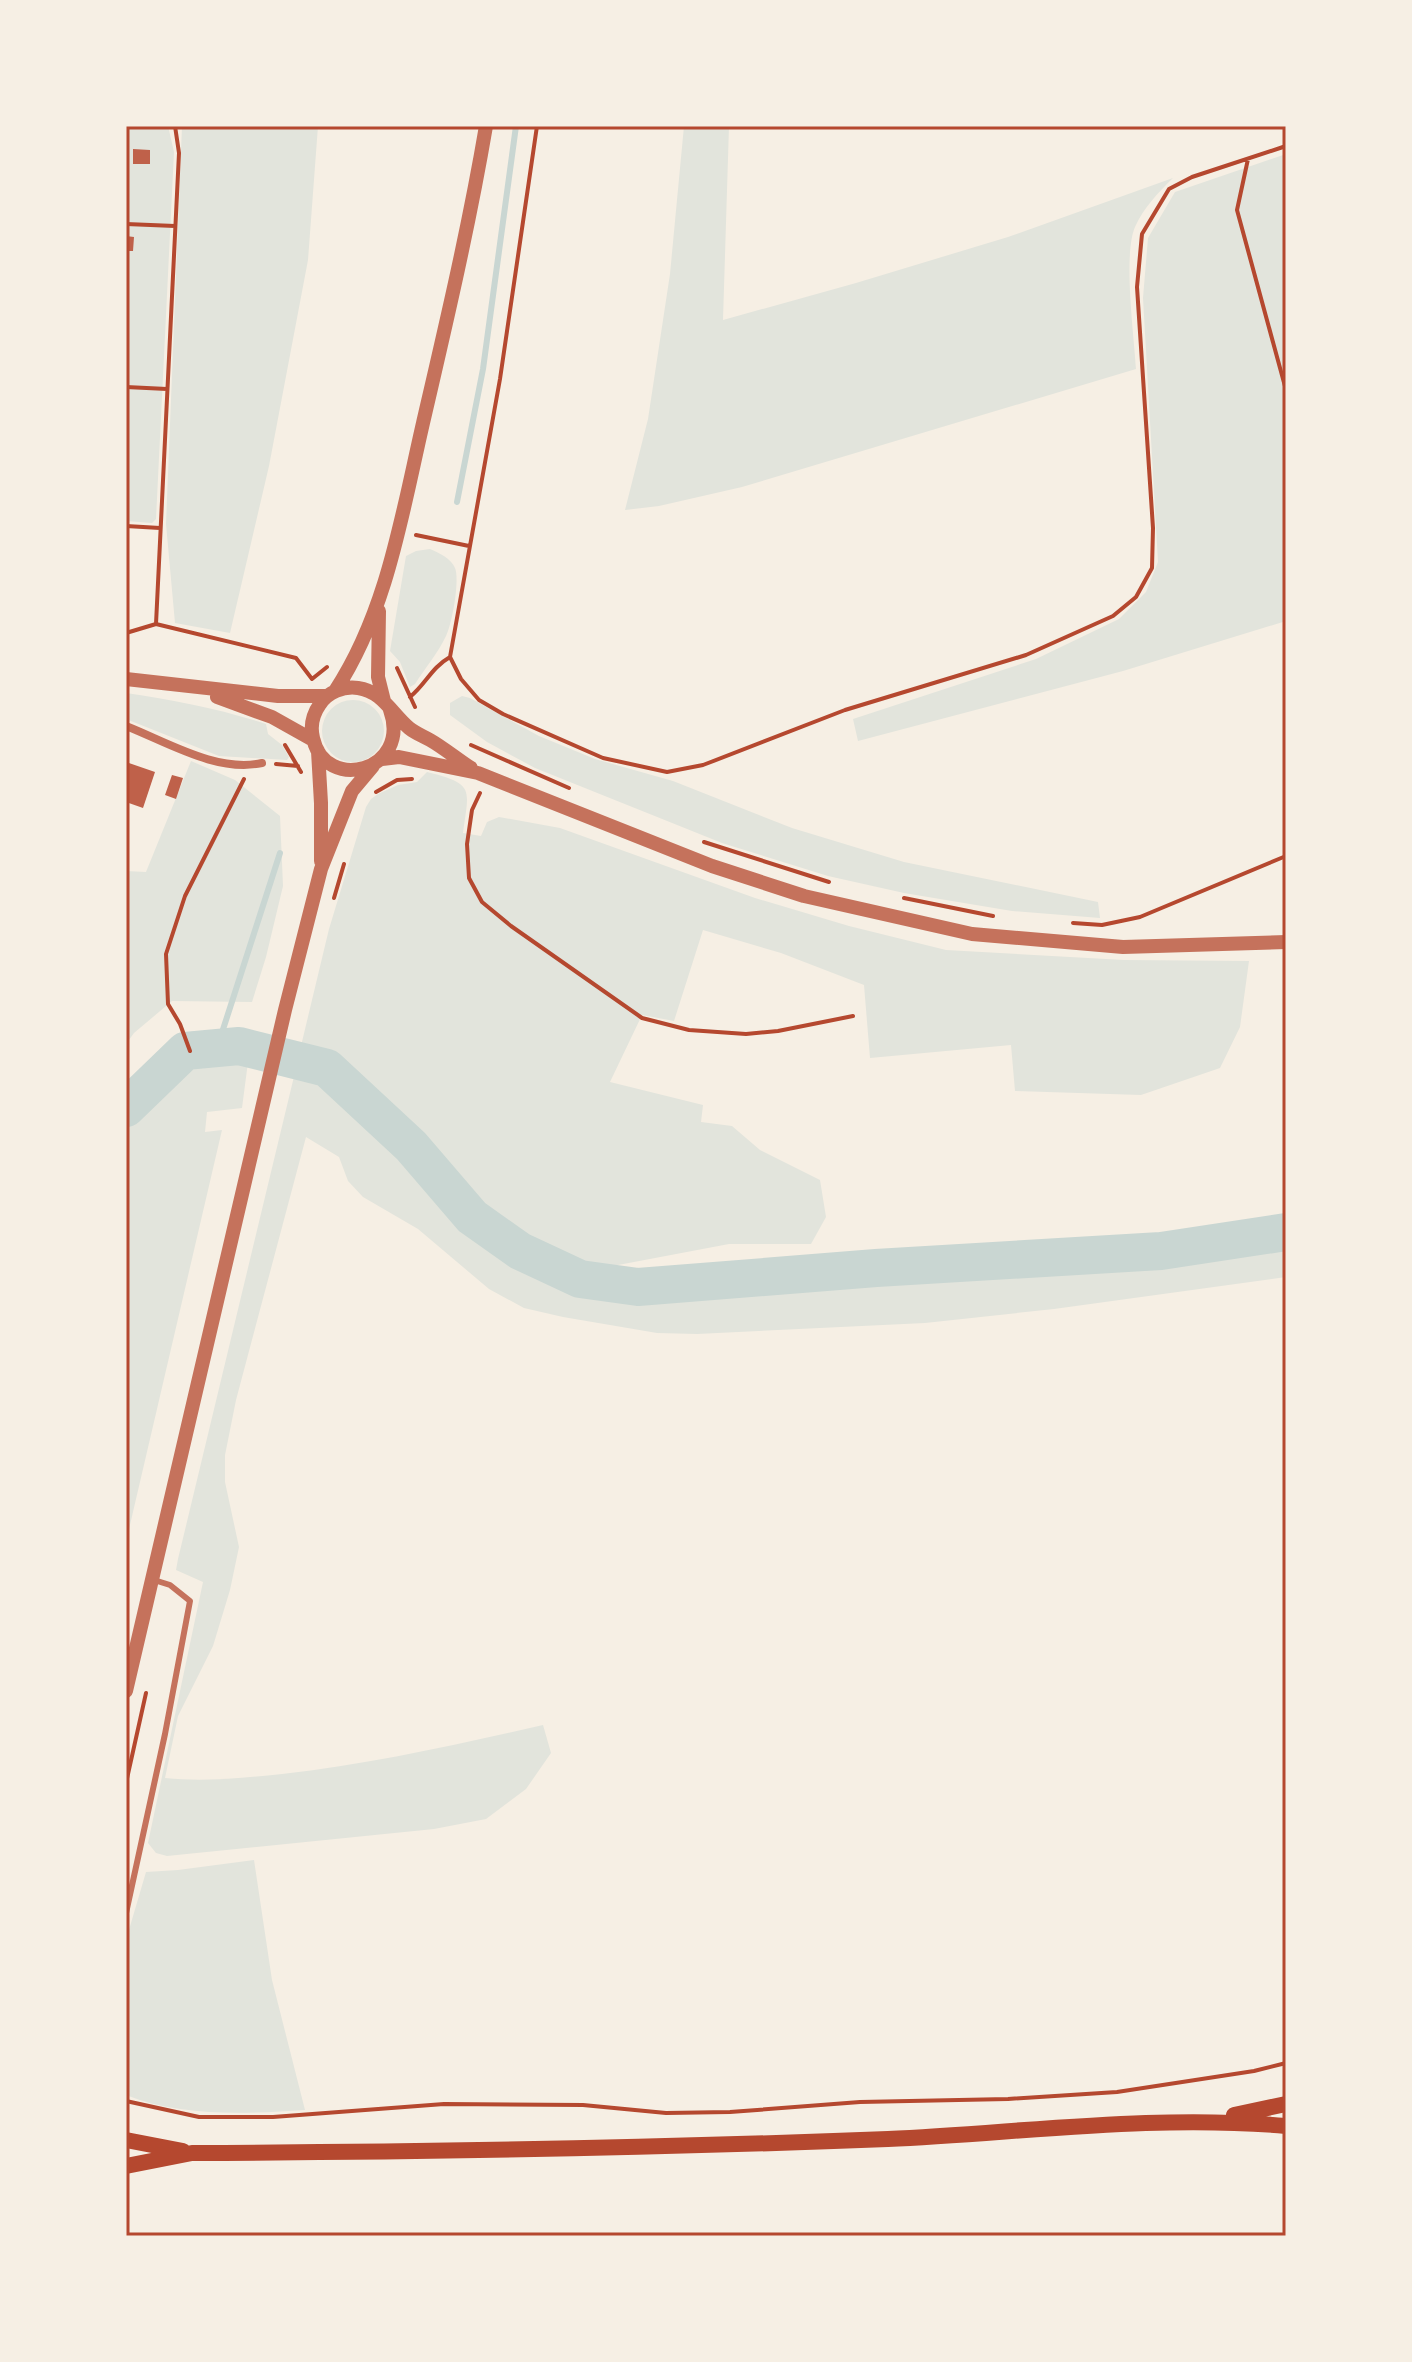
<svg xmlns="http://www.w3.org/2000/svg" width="1412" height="2362" font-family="Manrope,sans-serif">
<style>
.green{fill:#e2e4dc}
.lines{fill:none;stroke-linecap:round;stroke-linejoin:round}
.stream{stroke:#c9d6d2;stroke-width:6}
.river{stroke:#c9d6d2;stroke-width:38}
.building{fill:#bf614a}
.path{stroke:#b5482f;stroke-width:4}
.service{stroke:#c5725c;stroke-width:6}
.minor{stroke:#c5725c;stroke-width:8}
.tertiary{stroke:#c5725c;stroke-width:14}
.secondary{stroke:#b5482f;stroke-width:16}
.neatline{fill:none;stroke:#b5482f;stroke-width:3}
</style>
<rect width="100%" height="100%" fill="#f6efe4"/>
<!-- green -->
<path class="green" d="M126,126h42l6,26 -18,367 -4,4 -26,-2z
M182,126h136l-10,134 -39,206 -39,167 -55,-10 -9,-99z
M684,126h45l-6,194 133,-37 152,-46 165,-59c-15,15 -29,29 -38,49 -12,28 -1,108 1,142l-394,118 -83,19 -34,4 23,-91 22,-145z
M1286,154v467l-163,50 -265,70 -5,-22 183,-60 83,-40 27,-27 12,-30 -15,-264 5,-60 27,-46z
M430,549c9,4 21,9 25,19 5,12 -3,56 -9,68 -8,17 -21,32 -31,48l-5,3 -10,-25 -10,-11 16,-95 10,-5z
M126,693c48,7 94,16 140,31l2,10 14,11 7,12 -2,3 -68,-4 -93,-37z
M462,696l8,2 69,38 56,23 78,22 119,47 112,34 194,40 2,16 -88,-7 -108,-18 -76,-17 -106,-33 -187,-75 -48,-26 -37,-27v-12z
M322 731a31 31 0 1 1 62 0a31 31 0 1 1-62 0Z
M191,761l44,19 45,36 3,70 -17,71 -14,45 -80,-1 -38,32 -8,11v-173l20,1z
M427,772c48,12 42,16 36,61l18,3 6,-14 12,-5 61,11 195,70 94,28 97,24 178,10 125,1 -9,66 -20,41 -79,27 -126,-4 -4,-46 -141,13 -6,-73 -83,-32 -78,-23 -29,91 -32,-6 -32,67 93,23 -2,17 31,4 28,24 60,30 6,37 -15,27h-82l-132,25 -39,-11 -65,-37 -130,-139 -37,-29 -25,-7 28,-117 37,-122 5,-8 7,-5 20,-9 19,-3z
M248,1062l-6,46 -35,4 -2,20 17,-2 -96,412v-413l60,-62 18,-4z
M297,1064l26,19 52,52 34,28 52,51 63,53 44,18 38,8 48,3h90l512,-47 30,-5v33l-232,32 -129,14 -228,11 -40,-1 -94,-16 -39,-9 -35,-19 -71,-60 -55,-32 -15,-16 -9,-24 -33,-20 -70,263 -11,55v27l14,65 -9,43 -17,56 -35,70 -13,62c39,4 78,0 117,-4 88,-10 174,-29 261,-49l8,28 -25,36 -40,30 -52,10 -267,27 -11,-3 -8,-10 55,-261 -27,-12 2,-11z
M254,1860l18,120 33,130c-58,4 -125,7 -179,-15v-155l20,-68 32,-2z"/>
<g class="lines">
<!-- stream -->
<path class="stream" d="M457,502l26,-133 33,-243
M217,1048l63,-195"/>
<!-- river -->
<path class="river" d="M126,1108l59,-57 54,-5 88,22 84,78 61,71 48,34 60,28 58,8 238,-19 285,-17 125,-19"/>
</g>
<!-- building -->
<path class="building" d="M133,149l17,1v14h-17z
M126,236l8,1 -1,14h-7z
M126,762l29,10 -12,36 -17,-6z
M172,775l11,3 -7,21 -11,-4z"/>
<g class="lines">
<!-- path -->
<path class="path" d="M537,126l-37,253 -50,278 11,22 18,21 24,14 100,44 64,14 36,-7 142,-55 181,-55 87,-39 23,-19 16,-29 1,-40 -16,-241 5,-53 27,-45 23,-12 94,-31
M1248,159l-11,51 49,180
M126,224l49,2
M126,387l41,2
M126,526l34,2
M416,535l53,11
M156,624l23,-471 -4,-27
M126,633l30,-9 140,34 16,21
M397,668l18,39
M312,679l15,-12
M410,697c16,-13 21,-29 40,-40
M285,745l16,27
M471,745l98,43
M276,764l22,2
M376,792l21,-12 15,-1
M480,793l-8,17 -5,34 2,34 13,24 29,24 131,92 47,12 57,4 32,-3 75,-15
M704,842l125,40
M334,898l10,-34
M904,898l89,18
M1073,923l29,2 38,-8 146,-61
M190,1051l-10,-27 -12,-20 -2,-50 19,-58 59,-117
M126,1783l20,-90
M126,2101l73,16h74l171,-13 139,1 83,8 64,-1 130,-10 148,-3 109,-7 137,-21 32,-8"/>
<!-- service -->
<path class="service" d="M126,1913l39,-179 25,-133 -20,-16 -16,-5"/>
<!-- minor -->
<path class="minor" d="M126,726c41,16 91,47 136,37"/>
<!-- tertiary -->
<path class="tertiary" d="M379,611l-1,66 6,24
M126,679l152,17h49
M335,691c52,-79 67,-177 88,-268 23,-99 46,-197 63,-297
M217,697l55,20 41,23
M390,710c22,61 -65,84 -77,28 -3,-12 0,-24 7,-34 8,-12 23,-18 38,-16 24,3 34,26 51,40 6,5 14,8 21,12 14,8 27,19 41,28
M318,751l3,52v58
M382,759l17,-2 79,16 234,93 92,30 168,38 151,13 163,-5
M126,1691l159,-681 36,-141 31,-78 21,-25"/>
<!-- secondary -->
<path class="secondary" d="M1234,2115l52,-11
M126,2140l57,11
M126,2166l66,-13c232,-1 464,-5 696,-14 132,-6 266,-25 398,-13"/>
</g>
<!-- border -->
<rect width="1412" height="2362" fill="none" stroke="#f6efe4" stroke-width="256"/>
<rect x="128" y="128" width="1156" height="2106" class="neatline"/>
</svg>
